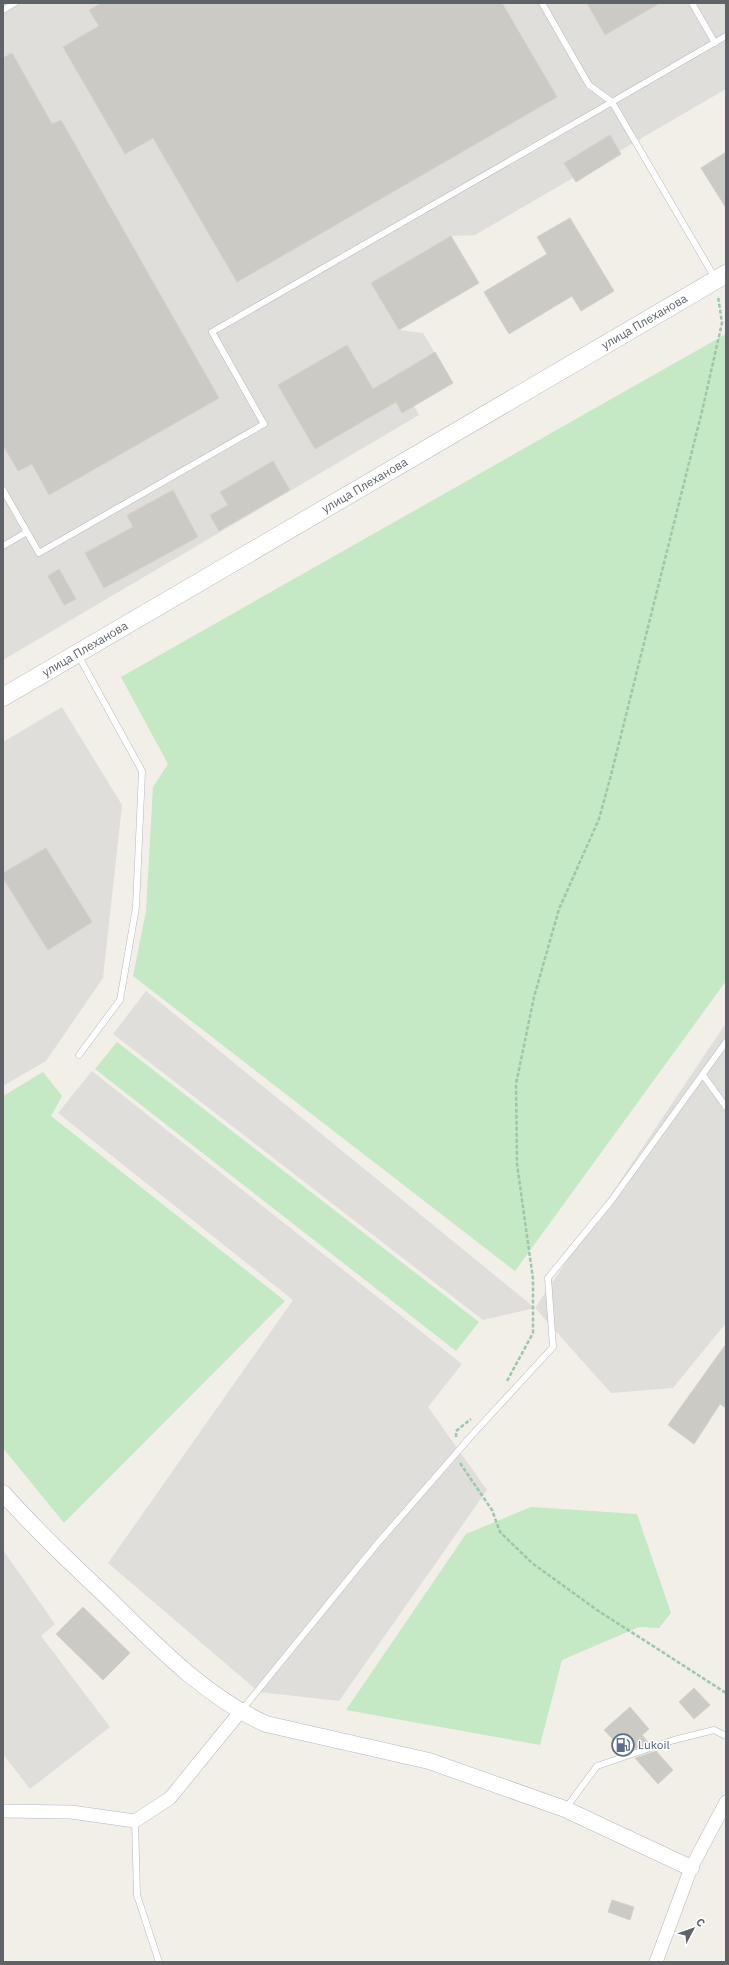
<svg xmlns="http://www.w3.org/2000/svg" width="729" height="1965" font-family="'IBM Plex Sans',sans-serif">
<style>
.industrial{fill:#e0deda}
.green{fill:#c5e8c5}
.building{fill:#cccac5;stroke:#d6d1c6}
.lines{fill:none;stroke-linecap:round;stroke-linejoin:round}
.service-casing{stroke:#b5b8bc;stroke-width:7}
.minor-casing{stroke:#b5b8bc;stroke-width:14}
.tertiary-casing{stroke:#b5b8bc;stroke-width:17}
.secondary-casing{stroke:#b6babf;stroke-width:19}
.path{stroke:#9cc7a9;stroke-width:2.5;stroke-dasharray:4 2;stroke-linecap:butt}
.service{stroke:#fff;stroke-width:6}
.minor{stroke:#fff;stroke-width:13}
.tertiary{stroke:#fff;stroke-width:16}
.secondary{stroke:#fff;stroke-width:18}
.labels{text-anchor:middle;stroke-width:3;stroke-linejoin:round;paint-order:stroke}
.street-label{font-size:12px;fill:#5f6368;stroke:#fff}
.service-label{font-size:12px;fill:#4e5e75;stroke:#fff;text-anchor:start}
</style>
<rect width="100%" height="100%" fill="#f1efe8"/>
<!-- industrial -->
<path class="industrial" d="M3,3h723v86l-251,146 -24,1 -80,47 28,47 24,3 30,50 -39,23 5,9 -416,245z
M62,707l60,98 -19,173 -57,83 -43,25v-344z
M146,991l389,317 191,-285v300l-53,65 -62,5 -76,-85 -52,12 -370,-286z
M92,1071l370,293 -34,43 59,83 -148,211 -80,-9 -151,-129 185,-263 -235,-187z
M3,1550l52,74 -14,12 69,91 -80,62 -27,-35z"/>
<!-- green -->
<path class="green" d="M726,334v647l-211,290 -382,-295 13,-65 7,-124 15,-23 -47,-87z
M117,1042l362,280 -23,29 -361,-282z
M43,1072l19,24 -11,20 234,185 -221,222 -61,-75v-352z
M531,1507l106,7 34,99 -12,15 -20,-1 -77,33 -22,85 -194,-35 120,-176z"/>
<!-- building -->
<path class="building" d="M102,3h400l55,94 -320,185 -84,-144 -28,16 -62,-107 36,-21 -10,-16z
M587,3h73l-55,32z
M12,53l40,71 9,-4 158,278 -170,97 -17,-31 -14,7 -15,-26v-387z
M610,135l11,19 -45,28 -12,-19z
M726,152v56l-25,-40z
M570,218l44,73 -33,20 -9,-15 -63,38 -25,-42 63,-38 -10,-17z
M451,236l28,47 -80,47 -28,-47z
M347,345l26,44 62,-37 18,31 -51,30 -6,-11 -81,47 -37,-64z
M273,461l17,29 -71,41 -9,-16 18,-10 -8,-13z
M173,490l25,47 -94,51 -19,-35 48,-26 -6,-12z
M59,569l17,30 -12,6 -16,-29z
M46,848l46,74 -44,28 -45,-72v-5z
M726,1344v64l-6,-4 -26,40 -26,-19z
M83,1607l47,46 -27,27 -47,-46z
M694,1688l16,17 -16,14 -15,-17z
M630,1707l19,22 -7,6 7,9 -21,7 -2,-2 -2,2 -20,-21z
M656,1751l17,19 -15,14 -23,-26z
M612,1900l22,7 -4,13 -22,-8z"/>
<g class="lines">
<!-- service casing -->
<g class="service-casing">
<path id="service" d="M692,3l23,40
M3,10l12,-7
M715,278l-103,-176 114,-66
M3,490l36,63 225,-129 -52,-92 400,-230 -23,-17 -47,-82
M3,546l24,-14
M78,655l64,116 -6,136 -16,93 -41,55
M703,1075l23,32
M241,1711l136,-167 95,-109 81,-88 -5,-69 63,-77 115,-159
M566,1808l31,-42 77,-26 40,-10 12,6
M135,1821l2,74 22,67"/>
</g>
<!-- minor casing -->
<g class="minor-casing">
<path id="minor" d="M3,1811l68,1 64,9 35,-23 70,-86
M656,1962l35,-94 35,-66"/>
</g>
<!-- tertiary casing -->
<g class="tertiary-casing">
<path id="tertiary" d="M3,1493c33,37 69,71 105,105 48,47 96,98 158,126l163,37 136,48 126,59"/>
</g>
<!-- secondary casing -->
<g class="secondary-casing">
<g id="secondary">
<path id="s1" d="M3,697l723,-423"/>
</g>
</g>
<!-- path -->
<path class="path" d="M507,1381l26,-48v-54l-16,-115 -1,-80 18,-87 25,-88 40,-90 11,-40 93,-372 19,-84 -4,-27
M456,1437v-6l15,-12
M460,1463l32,47 8,22 32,31 65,47 129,83"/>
<!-- service -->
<use href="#service" class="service"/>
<!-- minor -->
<use href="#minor" class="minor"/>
<!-- tertiary -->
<use href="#tertiary" class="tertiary"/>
<!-- secondary -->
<use href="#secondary" class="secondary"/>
</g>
<!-- icons -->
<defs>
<g id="fuel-ring" transform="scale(1.15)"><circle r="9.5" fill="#fff" stroke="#5c6f8a" stroke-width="1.5"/><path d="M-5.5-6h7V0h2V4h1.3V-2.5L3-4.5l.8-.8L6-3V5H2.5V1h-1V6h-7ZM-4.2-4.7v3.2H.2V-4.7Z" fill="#5c6f8a"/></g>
</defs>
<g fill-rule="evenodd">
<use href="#fuel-ring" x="623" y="1745"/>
</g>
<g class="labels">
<!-- street labels -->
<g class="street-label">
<text dy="4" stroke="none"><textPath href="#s1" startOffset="743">улица Плеханова</textPath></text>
<text dy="4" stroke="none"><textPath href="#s1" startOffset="419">улица Плеханова</textPath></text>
<text dy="4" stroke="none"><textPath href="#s1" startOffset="95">улица Плеханова</textPath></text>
</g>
<!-- service labels -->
<g class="service-label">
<text x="638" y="1749">Lukoil</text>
</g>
</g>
<!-- border -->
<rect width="729" height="1965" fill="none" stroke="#5f6368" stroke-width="8"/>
<!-- north arrow -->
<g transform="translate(693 1929) rotate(49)" stroke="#ffffff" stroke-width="3" paint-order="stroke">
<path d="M0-3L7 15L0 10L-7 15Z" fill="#5f6368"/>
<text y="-6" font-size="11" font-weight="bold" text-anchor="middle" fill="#5f6368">С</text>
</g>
</svg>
